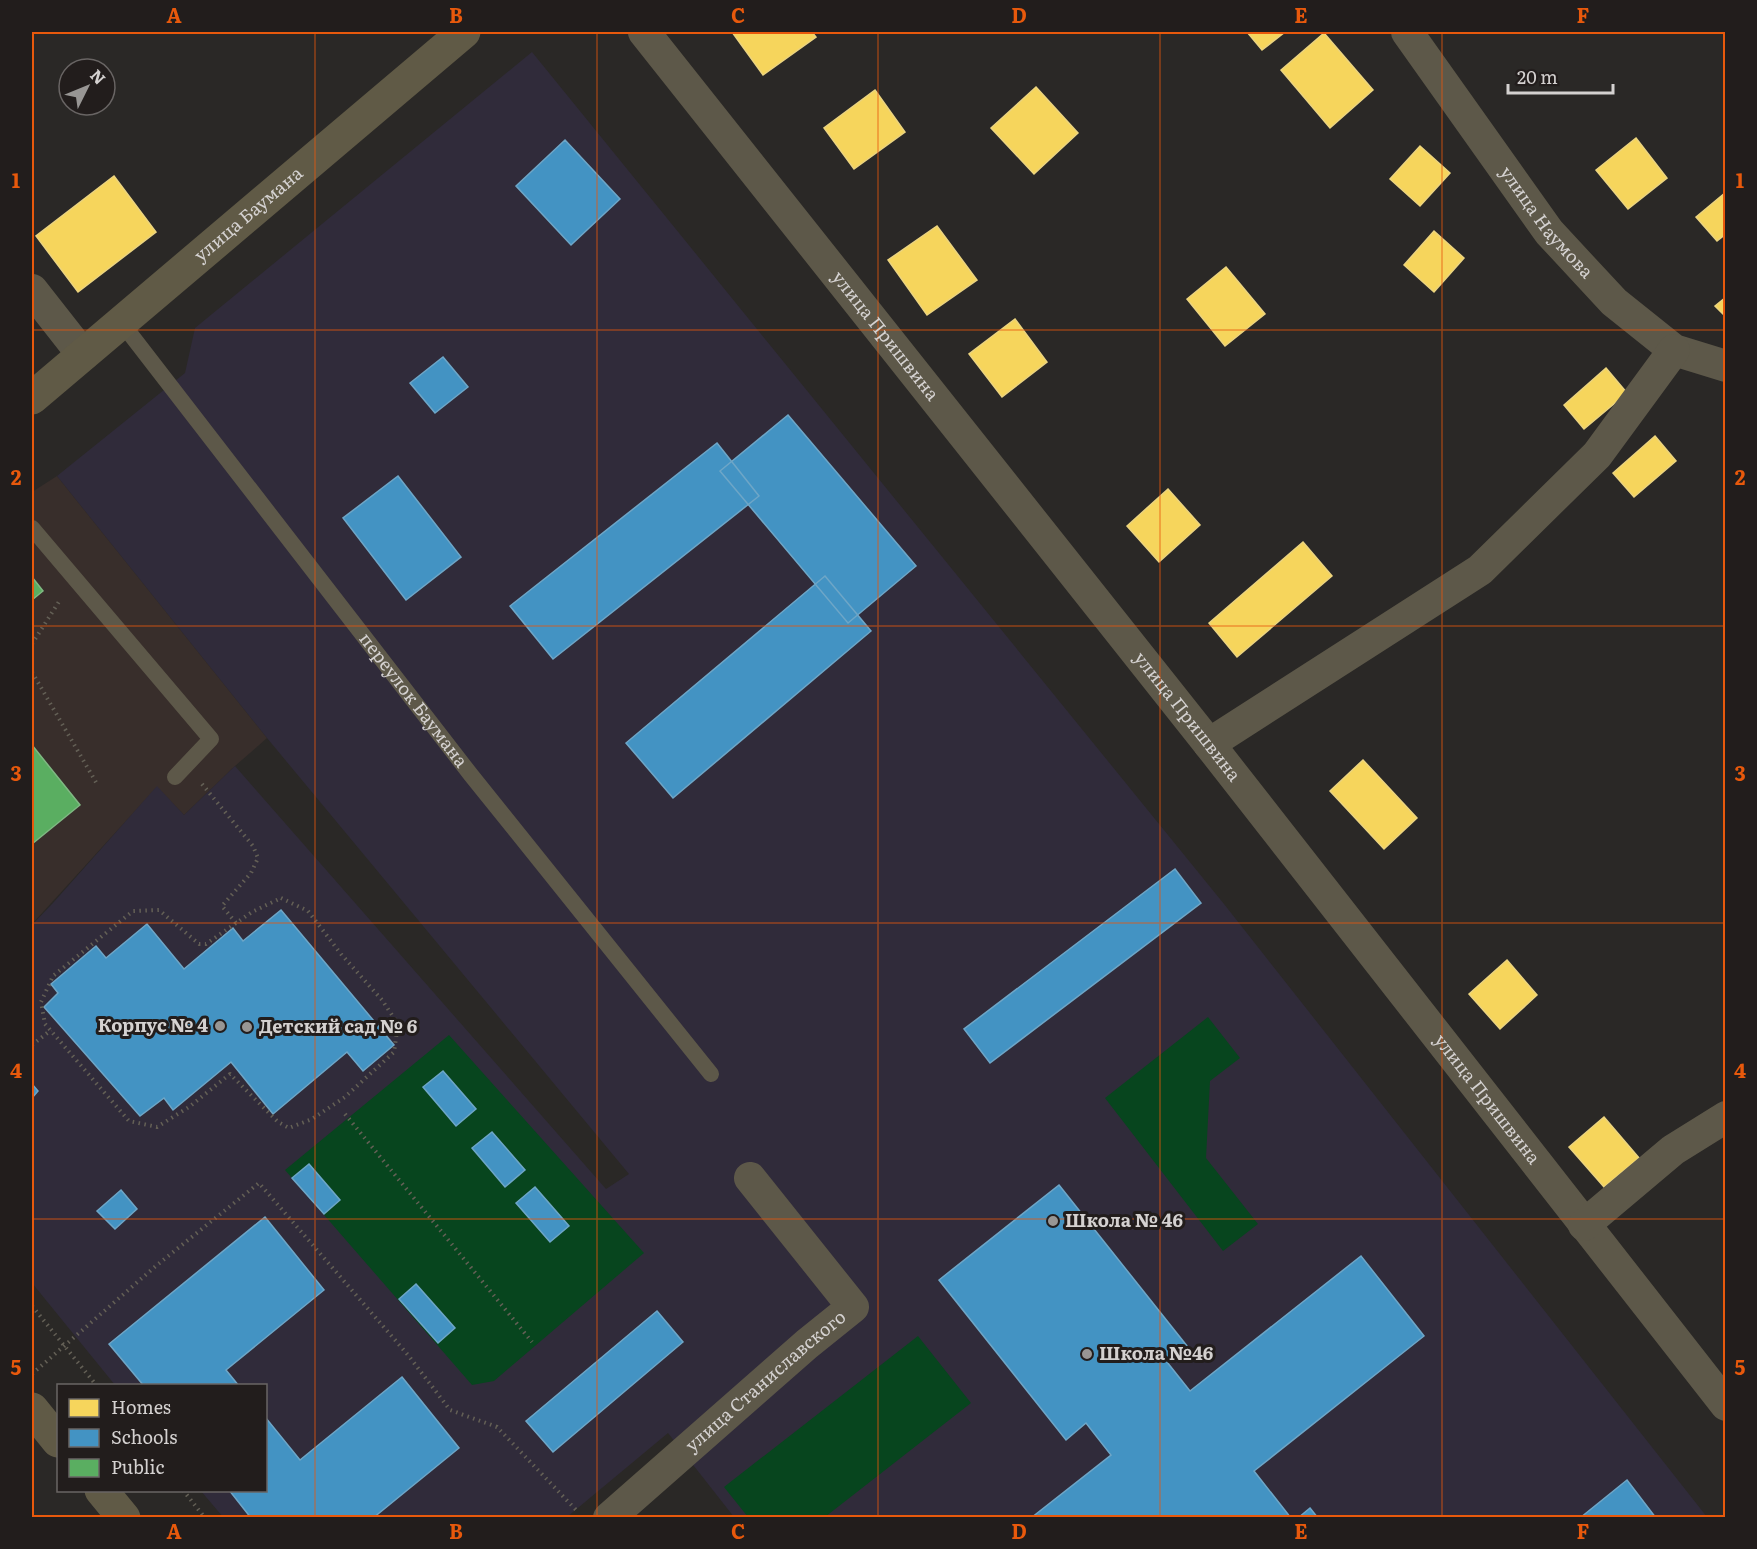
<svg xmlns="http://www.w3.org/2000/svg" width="1757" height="1549" font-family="Literata,serif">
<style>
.built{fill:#382e2b}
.education{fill:#302b3a}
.green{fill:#07451e}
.homes{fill:#f6d55c;stroke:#ecd47f;stroke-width:1.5}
.schools{fill:#4393c3;stroke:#6ea6c7;stroke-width:1.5}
.public{fill:#5aae61;stroke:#7fb882;stroke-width:1.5}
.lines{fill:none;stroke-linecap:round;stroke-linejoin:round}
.path{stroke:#646056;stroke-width:4;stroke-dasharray:1.5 4.5;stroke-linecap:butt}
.lane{stroke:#5d5849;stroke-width:16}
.street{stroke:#5d5849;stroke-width:32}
.secondary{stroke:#605a46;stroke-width:33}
.grid{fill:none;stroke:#e8590c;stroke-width:1.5;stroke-opacity:0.55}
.poi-dot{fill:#989694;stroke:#221d1c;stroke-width:2}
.labels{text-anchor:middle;stroke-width:6;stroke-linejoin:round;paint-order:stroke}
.street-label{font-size:18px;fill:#d4d1d0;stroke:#221d1c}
.poi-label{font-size:18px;font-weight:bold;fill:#d4d1d0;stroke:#221d1c;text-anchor:start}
.neatline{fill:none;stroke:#e8590c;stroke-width:2}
.grid-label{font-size:20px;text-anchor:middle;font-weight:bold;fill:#e8590c}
</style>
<rect width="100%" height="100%" fill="#2a2826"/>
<!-- built -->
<path class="built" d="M57,476l210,262 -32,28 -51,49 -27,-28 -125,137v-432z"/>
<!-- education -->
<path class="education" d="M532,52l692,852 483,613h-973l-66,-84 -101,84h-344l-22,-26 65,-1v-104l-151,-1 -83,-102v-358l21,-22 104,-117 27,29 51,-49 371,423 23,-15 -362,-436 -210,-262 128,-103 10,-45z"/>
<!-- green -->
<path class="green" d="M1208,1017l32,41 -30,23 -4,77 52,66 -35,27 -118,-153z
M449,1035l195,218 -150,128 -22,4 -187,-215z
M918,1336l53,67 -146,114h-77l-24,-30z"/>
<!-- homes -->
<path class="homes" d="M732,32h80l4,5 -53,38z
M1247,32h38l-23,18z
M1324,33l49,57 -43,38 -49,-58z
M1036,87l42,46 -44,41 -43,-46z
M875,90l30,42 -51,37 -30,-41z
M1636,138l31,40 -39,31 -32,-39z
M1420,146l30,27 -30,33 -30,-27z
M114,176l42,56 -78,60 -42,-56z
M1726,192v42l-9,7 -21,-24z
M937,226l40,54 -50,35 -39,-55z
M1434,231l30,27 -30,34 -30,-27z
M1226,267l39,47 -40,32 -38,-47z
M1726,297v20l-11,-11z
M1015,319l32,43 -45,35 -33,-43z
M1606,368l21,25 -43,36 -20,-24z
M1655,436l21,25 -42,36 -21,-24z
M1168,489l32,36 -41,37 -32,-36z
M1303,542l29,34 -95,81 -28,-34z
M1363,760l54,58 -33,31 -54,-58z
M1507,960l30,35 -37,34 -31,-35z
M1604,1117l35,41 -35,29 -35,-40z"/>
<!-- schools -->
<path class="schools" d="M565,140l55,59 -49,46 -55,-59z
M443,357l25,30 -33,26 -25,-30z
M788,415l128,151 -68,57 -128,-152z
M717,443l42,53 -206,163 -43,-53z
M398,476l63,81 -55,43 -63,-82z
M825,576l46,55 -198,167 -47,-55z
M1175,869l26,34 -211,160 -26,-34z
M281,910l113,135 -31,26 -16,-19 -74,62 -42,-52 -58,48 -9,-12 -24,18 -96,-109 14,-14 -7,-9 45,-38 10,12 41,-34 37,45 49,-41 10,13z
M443,1071l33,38 -20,17 -33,-39z
M32,1084l6,7 -6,7z
M492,1132l33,38 -20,17 -33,-39z
M309,1164l31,36 -16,14 -32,-36z
M1059,1185l128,161 -20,16 23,29 171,-135 63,80 -170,135 37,47h-260l80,-63 -25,-32 -20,17 -127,-160z
M535,1187l34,39 -19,16 -34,-39z
M121,1190l16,19 -22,20 -18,-18z
M265,1217l59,73 -98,80 13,16h-95l-35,-42z
M416,1284l39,44 -17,15 -39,-44z
M657,1311l26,31 -130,110 -27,-31z
M402,1377l57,71 -86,70h-122l-22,-28h37v-72l34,42z
M1627,1480l29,38h-76z
M1310,1508l8,10h-20z"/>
<!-- public -->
<path class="public" d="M32,577l11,14 -11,9z
M32,745l48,60 -48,39z"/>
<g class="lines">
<!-- path -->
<path class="path" d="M32,644l28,-44
M32,672l65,112
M202,784l51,62 5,12 -7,15 -29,33 14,17
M281,898l27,13 33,43 41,46 16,24 -4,28 -49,45 -33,22 -23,9 -11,-6 -48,-48 -41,33 -32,20 -28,-6 -84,-97 -4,-22 12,-26 80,-65 26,-1 40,34h7l46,-32z
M32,1045l19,-15
M345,1114l187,228
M32,1306l65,80
M32,1374l125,-109 102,-82 149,172 42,55 47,17 81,85
M183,1490l22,28"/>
<!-- lane -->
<g class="lane">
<path id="s1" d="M121,322l350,453 240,299"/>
<path d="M32,528l179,211 -36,38"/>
</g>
<!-- street -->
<g class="street">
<path id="s2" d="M644,32l565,712 517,661"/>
<path id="s3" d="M1407,32l142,200 65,70 60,48 52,16"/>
<path d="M32,290l51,65"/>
<path d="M1209,744l271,-174 117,-115 77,-105"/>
<path d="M1584,1225l89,-75 53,-33"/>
<path id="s4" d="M609,1518l198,-174 46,-37 -103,-129"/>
</g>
<!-- secondary -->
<g class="secondary">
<path id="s5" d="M32,398l432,-366"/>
<path d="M32,1409l26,32"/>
<path d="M101,1490l23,28"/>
</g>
</g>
<!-- grid -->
<path class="grid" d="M315,32v1486M597,32v1486M878,32v1486M1160,32v1486M1442,32v1486M32,330h1694M32,626h1694M32,923h1694M32,1219h1694"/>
<!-- markers -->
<g class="poi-dot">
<circle cx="220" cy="1026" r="6"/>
<circle cx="247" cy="1027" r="6"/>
<circle cx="1053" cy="1221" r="6"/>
<circle cx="1087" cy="1354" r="6"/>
</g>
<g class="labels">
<!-- street labels -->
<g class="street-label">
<text dy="6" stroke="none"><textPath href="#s5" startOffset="284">улица Баумана</textPath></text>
<text dy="6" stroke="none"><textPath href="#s3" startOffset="236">улица Наумова</textPath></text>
<text dy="6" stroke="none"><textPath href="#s2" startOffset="388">улица Пришвина</textPath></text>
<text dy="6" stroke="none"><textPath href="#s1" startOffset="478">переулок Баумана</textPath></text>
<text dy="6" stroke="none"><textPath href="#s2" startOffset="874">улица Пришвина</textPath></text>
<text dy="6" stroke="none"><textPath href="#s2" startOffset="1360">улица Пришвина</textPath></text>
<text dy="6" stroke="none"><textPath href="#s4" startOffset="208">улица Станиславского</textPath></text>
</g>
<!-- poi labels -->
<g class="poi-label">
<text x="208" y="1032" text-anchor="end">Корпус № 4</text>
<text x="259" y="1033">Детский сад № 6</text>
<text x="1065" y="1227">Школа № 46</text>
<text x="1099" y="1360">Школа №46</text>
</g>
</g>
<!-- border -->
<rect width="1757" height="1549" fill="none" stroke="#221d1c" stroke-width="66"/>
<!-- legend -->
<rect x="57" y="1384" width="210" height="108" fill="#221d1c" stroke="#696564" stroke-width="1.5"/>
<rect x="69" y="1399" width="30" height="18" fill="#f6d55c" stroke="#696564" stroke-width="1.5"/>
<text x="111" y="1414" font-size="18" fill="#d4d1d0">Homes</text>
<rect x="69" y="1429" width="30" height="18" fill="#4393c3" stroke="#696564" stroke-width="1.5"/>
<text x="111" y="1444" font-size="18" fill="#d4d1d0">Schools</text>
<rect x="69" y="1459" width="30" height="18" fill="#5aae61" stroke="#696564" stroke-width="1.5"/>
<text x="111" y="1474" font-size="18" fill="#d4d1d0">Public</text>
<!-- north arrow -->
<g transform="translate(87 87) rotate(47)"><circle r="28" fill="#221d1c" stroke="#696564" stroke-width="1.5"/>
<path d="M0-4.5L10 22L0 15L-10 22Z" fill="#989694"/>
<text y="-9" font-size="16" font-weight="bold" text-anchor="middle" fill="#d4d1d0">N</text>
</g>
<!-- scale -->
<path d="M1508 84v9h105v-9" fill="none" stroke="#d4d1d0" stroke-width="3"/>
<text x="1517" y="84" font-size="18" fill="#d4d1d0" stroke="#221d1c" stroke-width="4.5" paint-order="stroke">20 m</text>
<rect x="33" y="33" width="1691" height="1483" class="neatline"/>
<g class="grid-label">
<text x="174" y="23">A</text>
<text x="456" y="23">B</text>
<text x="738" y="23">C</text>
<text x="1019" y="23">D</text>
<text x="1301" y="23">E</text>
<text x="1583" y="23">F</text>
<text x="16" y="188">1</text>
<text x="1740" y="188">1</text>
<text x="16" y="485">2</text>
<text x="1740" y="485">2</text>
<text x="16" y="781">3</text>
<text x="1740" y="781">3</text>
<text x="16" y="1078">4</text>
<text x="1740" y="1078">4</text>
<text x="16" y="1375">5</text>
<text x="1740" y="1375">5</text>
<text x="174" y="1539">A</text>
<text x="456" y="1539">B</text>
<text x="738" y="1539">C</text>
<text x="1019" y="1539">D</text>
<text x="1301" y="1539">E</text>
<text x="1583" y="1539">F</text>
</g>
</svg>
